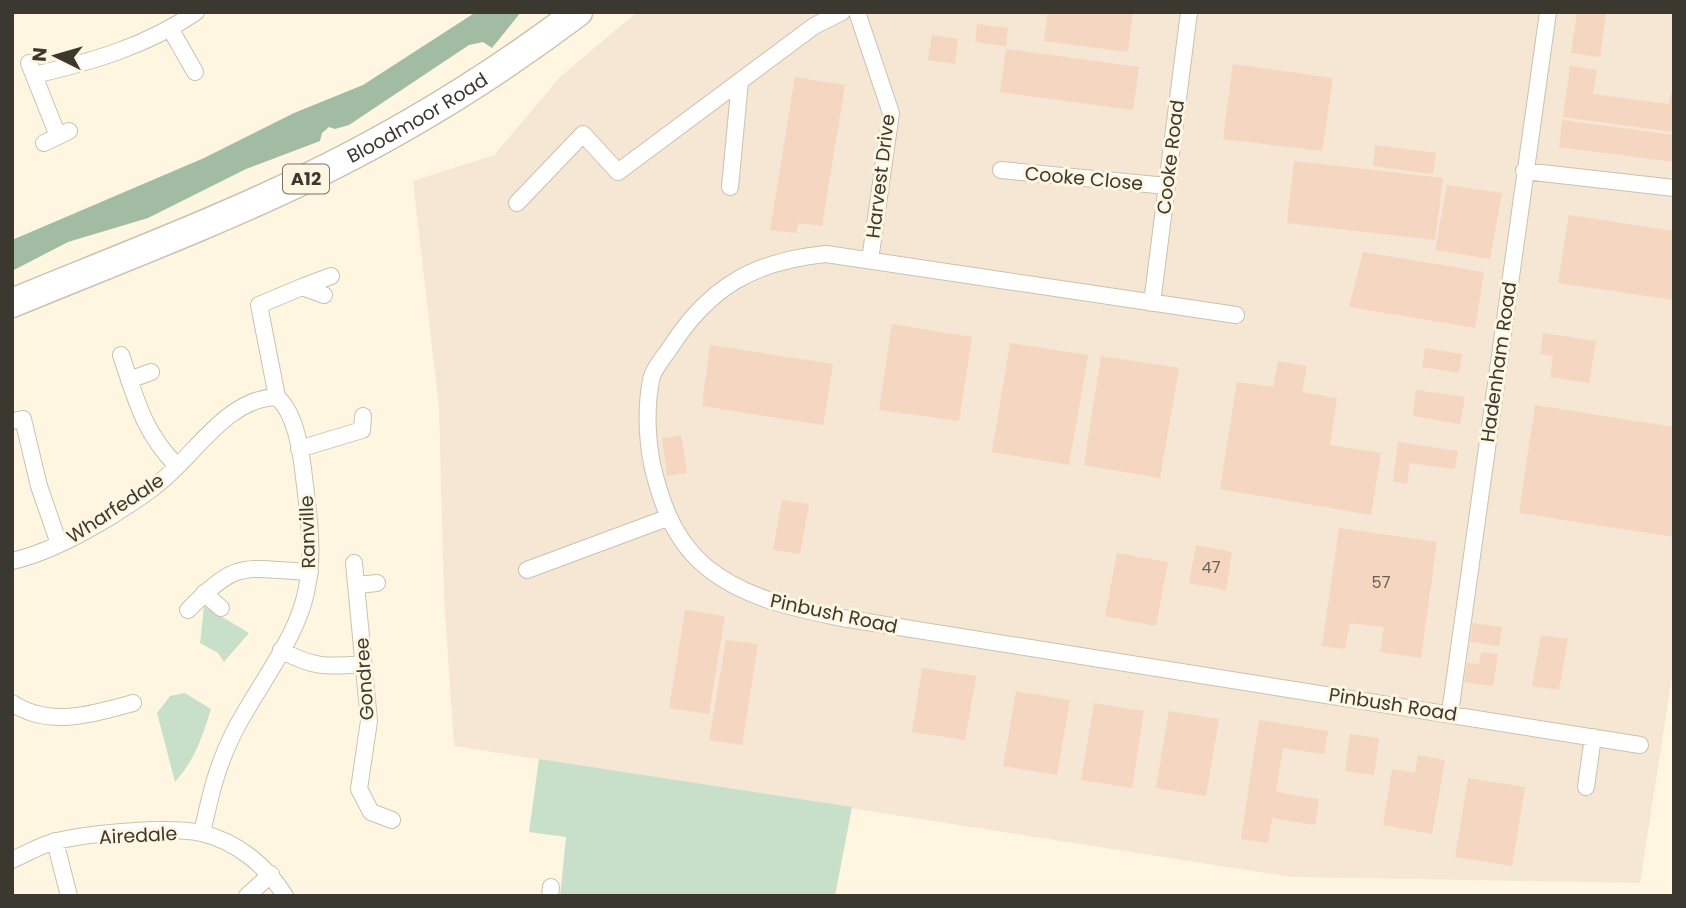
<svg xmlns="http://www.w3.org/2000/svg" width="1686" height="908" font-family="Poppins,sans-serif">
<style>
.industrial{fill:#f6e6d4}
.green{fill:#c8e0ca}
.forest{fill:#a1bca3}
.building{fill:#f5d6c0}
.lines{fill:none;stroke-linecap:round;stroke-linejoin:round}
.street-casing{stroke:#cac2af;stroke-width:18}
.highway-casing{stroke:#cac2af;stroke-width:31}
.street{stroke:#fff;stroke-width:16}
.highway{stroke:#fff;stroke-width:28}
.labels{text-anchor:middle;stroke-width:6;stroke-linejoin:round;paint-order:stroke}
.number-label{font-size:16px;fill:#6a6054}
.shield{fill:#fff6e2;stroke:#767165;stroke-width:2}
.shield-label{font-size:18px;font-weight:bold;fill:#3b3830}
.street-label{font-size:19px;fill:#3b3830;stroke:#fff6e2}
</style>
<rect width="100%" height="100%" fill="#fff6e2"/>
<!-- industrial -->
<path class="industrial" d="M637,12h1037v652l-34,219 -349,-6 -837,-131 -10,-150 -5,-188 -26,-227 81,-26 66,-78z"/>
<!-- green -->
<path class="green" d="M204,606l45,27 -25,29 -6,-9 -18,-10z
M185,693l26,16c-9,28 -16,51 -36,73l-18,-69 13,-17z
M539,759l313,48 -17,89h-275l6,-59 -37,-5z"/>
<!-- forest -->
<path class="forest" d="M476,12h45l-29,36 -9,-6 -14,3 -120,80 -14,4 -6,-2 -7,6 -2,8 -74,28 -98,49 -80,24 -56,29v-31l192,-82 90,-45 69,-28z"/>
<!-- building -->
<path class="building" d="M1048,12h85l-5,40 -84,-11z
M1577,12h29l-6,45 -29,-4z
M977,24l31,4 -2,18 -31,-4z
M932,35l26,4 -3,25 -27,-4z
M1006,49l133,18 -6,43 -133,-18z
M1233,64l100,14 -11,73 -99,-12z
M1570,66l27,4 -4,24 76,10 5,-22v50l-111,-15z
M795,77l50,8 -23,141 -23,-3 -3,10 -26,-3z
M1562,120l112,15v27l-115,-15z
M1375,145l61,8 -3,21 -60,-8z
M1294,161l149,17 -8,62 -148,-17z
M1447,185l55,8 -12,66 -55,-9z
M1569,215l105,16v69l-116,-17z
M1363,252l121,20 -9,56 -126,-21z
M892,324l80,13 -13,84 -80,-11z
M1543,333l53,8 -7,42 -39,-6 3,-21 -13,-2z
M1010,343l78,12 -19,110 -77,-13z
M710,345l123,19 -10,61 -121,-19z
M1425,348l37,6 -3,19 -37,-6z
M1101,356l78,12 -19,110 -76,-13z
M1278,361l29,5 -5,26 35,6 -7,47 51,8 -10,62 -151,-26 17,-107 36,5z
M1416,390l49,7 -5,27 -47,-8z
M1535,405l139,22v110l-155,-24z
M681,435l6,38 -20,3 -5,-38z
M1398,442l60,9 -3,18 -45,-6 -3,21 -14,-3z
M782,500l27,4 -9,50 -27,-4z
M1339,528l98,14 -16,116 -41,-6 4,-25 -34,-4 -5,26 -23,-3z
M1196,545l36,7 -6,38 -37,-7z
M1117,553l51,9 -12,64 -51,-10z
M685,610l40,6 -16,98 -40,-6z
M1473,623l29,4 -3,19 -29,-4z
M1541,635l27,4 -9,51 -27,-4z
M726,640l32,4 -16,101 -33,-5z
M1481,652l17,2 -5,32 -29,-4 3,-19 12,1z
M922,668l54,8 -11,64 -53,-8z
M1016,691l54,9 -13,75 -54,-9z
M1094,703l50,8 -12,77 -51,-8z
M1169,711l50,8 -13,77 -50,-8z
M1259,720l69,11 -4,23 -41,-6 -7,44 43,7 -4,26 -43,-7 -4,25 -27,-4z
M1350,734l29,4 -5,37 -29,-4z
M1418,755l27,5 -13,74 -49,-9 9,-56 23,4z
M1468,778l57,9 -13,79 -57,-9z"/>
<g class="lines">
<!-- street casing -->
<g class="street-casing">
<path id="street" d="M857,12l34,101 -21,147
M171,30l24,42
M29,63l29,73
M34,75c57,-13 113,-29 162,-63
M44,143l25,-12
M1001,170l166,16
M1524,171l150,17
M730,187l10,-106
M517,203l66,-69 35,38 196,-146 28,-14
M302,287l29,-11
M1152,303l37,-291
M1236,315l-410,-61c-72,7 -117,33 -156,94 -6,9 -17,21 -19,32 -6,32 -4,69 5,100 9,33 22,63 49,86 40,33 89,42 137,52l798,127
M121,355c15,44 22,76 55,110
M129,380l22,-8
M12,421l11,-2 16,67 20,58
M299,449l63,-19 1,-14
M12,561c45,-10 105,-46 142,-74 39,-28 71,-89 123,-90
M354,563l15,158 -10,68 12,23 21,8
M527,570l140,-52
M358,585l19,-2
M204,593l17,15
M188,610c51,-52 54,-41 122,-38
M281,650c32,18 46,17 83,14
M12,703c37,25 82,11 121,0
M1450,713l98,-701
M1586,787l7,-50
M202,833c8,-36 15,-68 32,-101 21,-41 56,-85 69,-128 13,-42 6,-85 1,-127 -3,-26 -8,-63 -27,-80l-18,-92 43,-18 22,8
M55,841l14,55
M12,860c14,-6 30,-16 45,-19 34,-8 111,-15 144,-8 35,8 66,33 84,63
M247,896l24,-22
M550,896l1,-9"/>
</g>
<!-- highway casing -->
<g class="highway-casing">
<g id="highway">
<path id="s1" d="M12,303c97,-40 195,-77 289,-122 98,-47 191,-104 277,-169"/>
</g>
</g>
<!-- street -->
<use href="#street" class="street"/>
<!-- highway -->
<use href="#highway" class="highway"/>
</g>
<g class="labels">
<!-- number labels -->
<g class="number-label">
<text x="1211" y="573">47</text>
<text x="1381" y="588">57</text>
</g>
<!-- shield labels -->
<rect class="shield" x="283" y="164.5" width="46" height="29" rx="5"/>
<g class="shield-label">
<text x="306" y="185">A12</text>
</g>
<!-- street labels -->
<g class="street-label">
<text dy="7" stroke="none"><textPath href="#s1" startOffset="446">Bloodmoor Road</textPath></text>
<text transform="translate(1170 157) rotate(-83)" y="7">Cooke Road</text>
<text transform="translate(880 176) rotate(-83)" y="7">Harvest Drive</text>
<text transform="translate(1084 178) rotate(5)" y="7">Cooke Close</text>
<text transform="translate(1498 362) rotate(-82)" y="7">Hadenham Road</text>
<text transform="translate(115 508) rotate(-33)" y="7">Wharfedale</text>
<text transform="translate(307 532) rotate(-92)" y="7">Ranville</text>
<text transform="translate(834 613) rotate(12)" y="7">Pinbush Road</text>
<text transform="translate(364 679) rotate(-94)" y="7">Gondree</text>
<text transform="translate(1393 704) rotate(9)" y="7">Pinbush Road</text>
<text transform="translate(138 835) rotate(-3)" y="7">Airedale</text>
</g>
</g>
<!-- border -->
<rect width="1686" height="908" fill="none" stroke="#3b3830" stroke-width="28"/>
<!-- north arrow -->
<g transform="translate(56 56) rotate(275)" stroke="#fff6e2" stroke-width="5" paint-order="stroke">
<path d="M0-5L12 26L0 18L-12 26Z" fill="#3b3830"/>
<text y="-10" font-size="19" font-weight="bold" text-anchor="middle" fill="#3b3830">N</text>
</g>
</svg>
